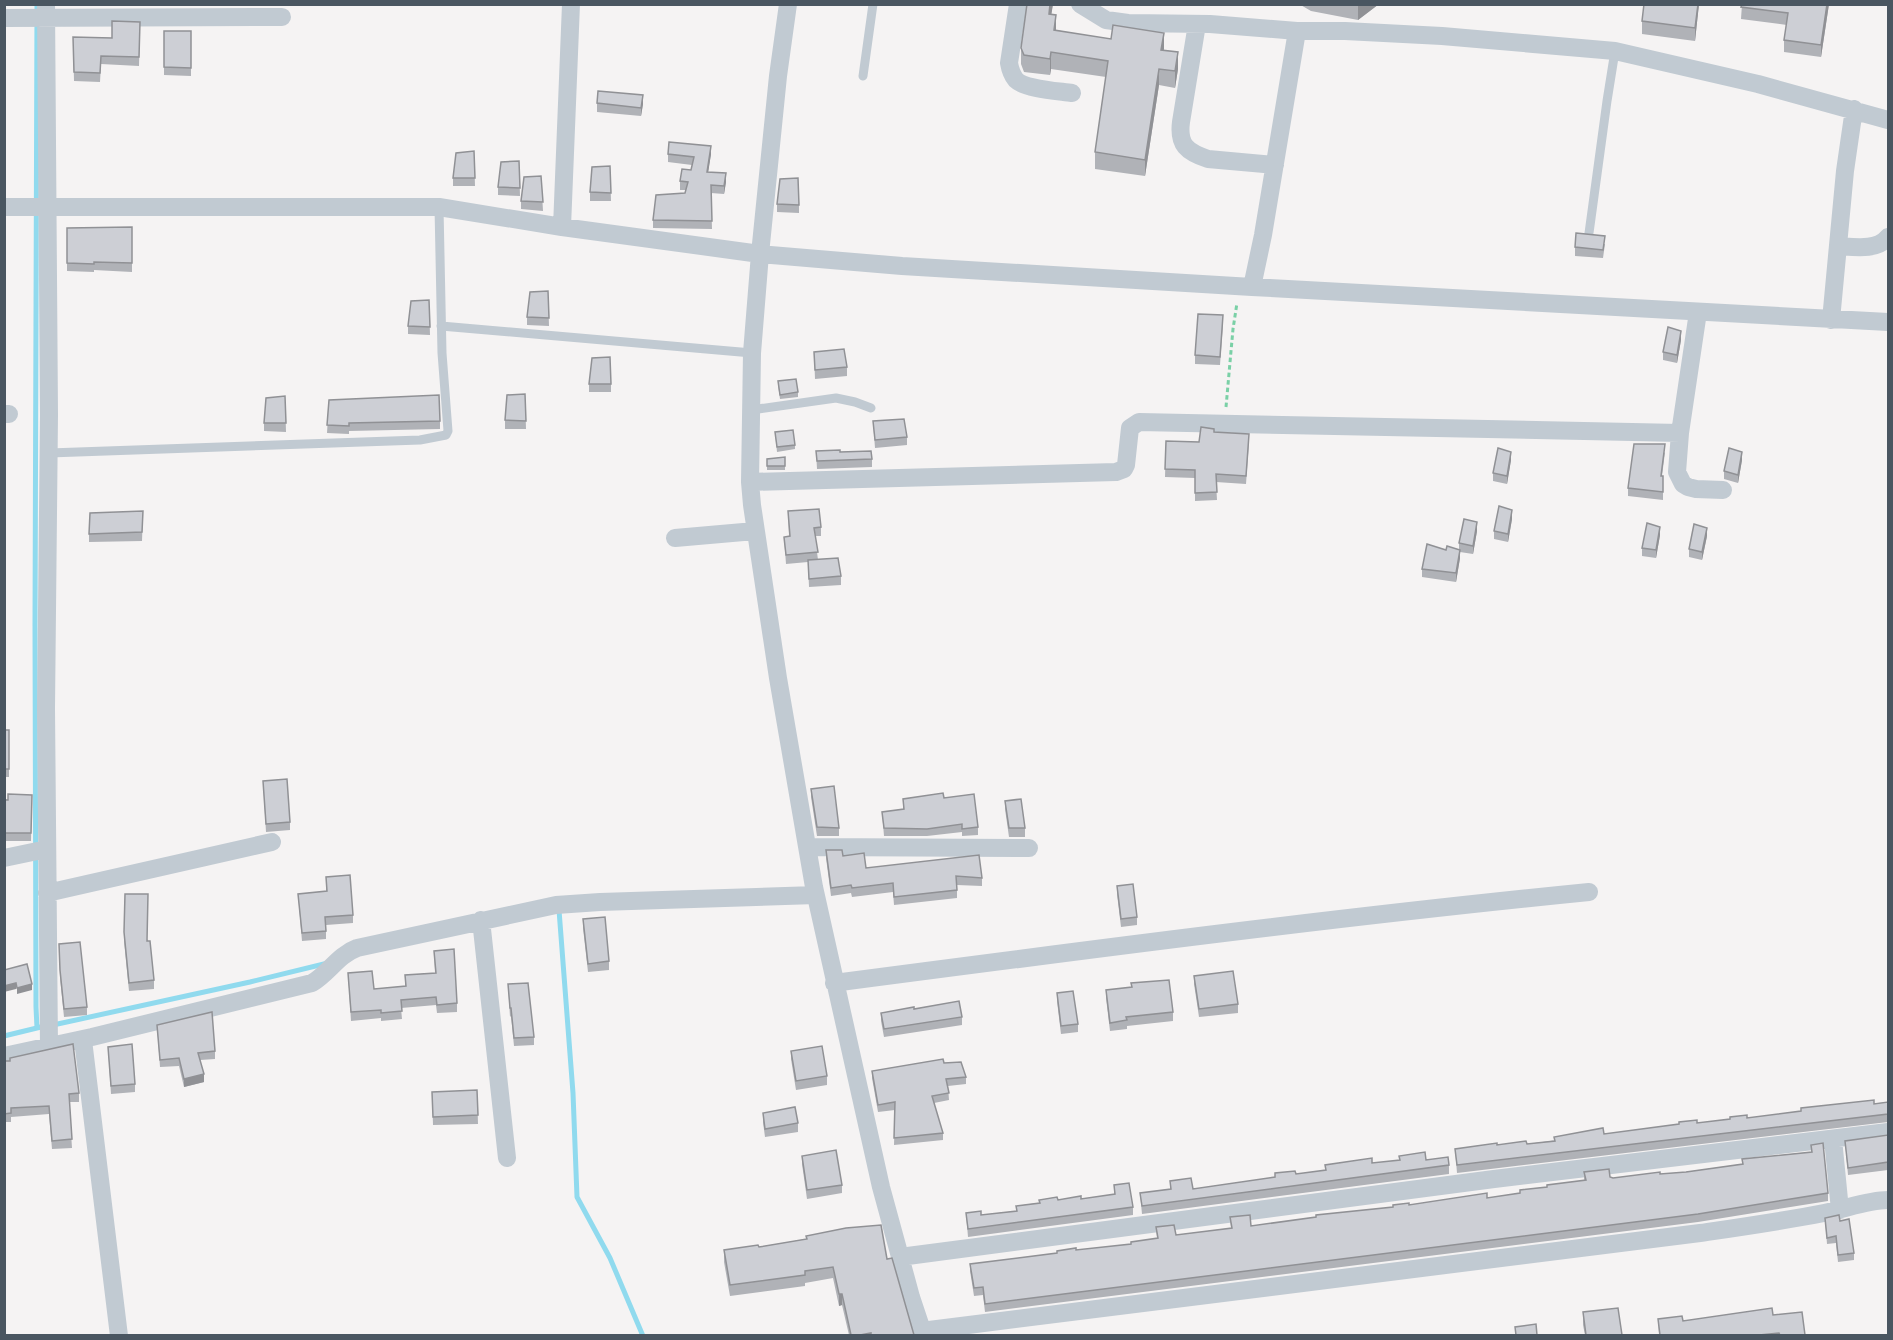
<svg xmlns="http://www.w3.org/2000/svg" width="1893" height="1340" font-family="'Roboto Condensed',sans-serif">
<style>
.lines{fill:none;stroke-linecap:round;stroke-linejoin:round}
.stream{stroke:#90daee;stroke-width:5}
.path{stroke:#7ad0a6;stroke-width:3;stroke-dasharray:4.5 3;stroke-linecap:butt}
.service{stroke:#c1cad2;stroke-width:9}
.minor{stroke:#c1cad2;stroke-width:18}
.wall{fill:#b0b2b7}
.shaded-wall{fill:#909195}
.building{fill:#cdcfd5;stroke:#909195;stroke-width:1.5}
</style>
<rect width="100%" height="100%" fill="#f5f3f3"/>
<g class="lines">
<!-- stream -->
<path class="stream" d="M37,4l-2,622 1,381 1,21
M559,910l14,183 4,104 33,61 33,78
M53,1025l197,-43 78,-19
M4,1036l37,-9"/>
<!-- path -->
<path class="path" d="M1226,407l7,-78 4,-26"/>
<!-- service -->
<path class="service" d="M863,76l10,-72
M1589,233l18,-132 8,-50
M441,326l311,27
M751,410l85,-12 19,4 16,6
M49,453l371,-13 26,-5 2,-4 -6,-78 -3,-146"/>
<!-- minor -->
<path class="minor" d="M46,4l3,411 -3,294 3,338
M788,4l-10,72 -18,178 -8,99 -2,129 2,23 26,173 36,209 67,300 30,110 13,39
M1018,4l-9,59c1,6 3,12 7,17 9,9 43,11 56,13
M1080,4l26,16 22,3 82,1 87,7
M4,18l278,-1
M1197,24l-16,98c-3,23 6,30 27,37l67,6
M4,207h435l123,20 198,27 142,12 350,21 636,35
M562,227l9,-223
M1838,246c16,1 39,5 50,-9
M1252,287l11,-52 34,-204h48l97,5 173,15 143,33 130,36
M1698,312l-18,121 -3,39 6,12 5,3 8,2 27,1
M1831,320l14,-149 9,-62
M4,414h5
M750,482l366,-10 8,-3 2,-4 4,-37 9,-6 541,11
M675,538l80,-7
M807,847l222,1
M4,858l43,-9
M47,893l225,-51
M481,920l26,238
M834,983c252,-33 503,-66 755,-91
M83,1040l36,296
M4,1056l88,-19 220,-54c17,-10 26,-28 45,-35l199,-43 44,-3 216,-7
M1833,1139l7,71
M900,1257l594,-78 394,-47
M921,1331l779,-98c41,-6 83,-12 124,-20 22,-4 43,-13 64,-13"/>
</g>
<!-- wall -->
<path class="wall" d="M233,4h27v2h-27z
M1027,4h26l-2,10 5,16 108,20 14,19 -3,19 -16,-3 -14,91 -50,-7v-17l11,-75 -55,-8 -1,6 -26,-3 -3,-8v-16z
M1299,4h80l-21,16 -47,-9z
M1699,4l-4,37 -53,-7v-13z
M1742,4h87l-8,53 -37,-5v-12l3,-15 -46,-6z
M140,22l-1,44 -38,-2 -1,18 -26,-1 -1,-44 39,1z
M164,31h27v45l-27,-1z
M597,103l46,1 -2,12 -44,-4z
M474,151l1,35h-22v-8z
M668,154h43l-3,18 18,10 -2,12 -13,-1 1,36 -59,-1v-8l32,-27 1,-3h-6v-9l11,-11 1,-5 -24,-3z
M519,161l1,35 -22,-1v-8z
M610,166l1,35h-21v-9z
M541,176l2,35 -22,-2v-8z
M777,204l22,1v8l-22,-1z
M132,227v45l-38,-2v2l-27,-1v-43z
M1605,244l-2,14 -28,-2v-9z
M548,291l1,35 -22,-1v-8z
M429,300l1,35 -22,-1v-8z
M1223,324l-3,41 -25,-1v-9z
M1681,340l-4,23 -14,-3v-8z
M814,352l33,15v9l-32,3z
M589,384h22v8h-22z
M778,385l20,7v5l-18,2z
M525,394l1,35h-21v-9z
M285,396l1,36 -22,-1v-8z
M329,400l111,21v8l-91,2v3l-22,-1z
M873,421l34,16v8l-32,3z
M775,432l20,13v4l-18,3z
M1214,432l35,10 -3,42 -30,-2 1,18 -22,1v-23l-30,-1 1,-36 33,1z
M816,451l24,1 32,7v8l-55,2z
M1665,452l-3,24h1v24l-35,-4v-8z
M785,457v13h-18v-11z
M1511,460l-4,24 -14,-3v-8z
M1742,460l-4,23 -14,-4v-8z
M143,511l-1,30 -53,1v-8z
M788,511l33,16v9h-6l3,24 23,16v9l-32,2 -1,-25 -22,2 -2,-27 5,-1z
M1512,519l-4,23 -14,-3v-8z
M1477,531l-4,23 -13,-2v6l-4,24 -34,-5v-8l24,-19 13,-1v-6z
M1660,535l-4,23 -14,-2v-8z
M1707,536l-5,24 -13,-3v-8z
M4,730h5v47h-5z
M263,781l27,41v8l-24,2z
M811,789l28,39v8h-22l-6,-39z
M32,795l-1,46h-27v-41z
M944,798l34,29v8l-16,1v-4l-35,4h-43l-2,-24 21,-3v-10z
M1005,801l20,27v9h-16l-4,-28z
M826,850l17,6 23,12 116,10v8l-25,-1v13l-63,7 -1,-13 -41,5 -1,-4 -20,3 -5,-38z
M326,877l27,38v8l-27,2v14l-24,2 -4,-47 28,-3z
M1117,886l20,31v8l-16,2 -4,-33z
M125,894l23,47 6,39v9l-25,2 -5,-50z
M583,919l26,42v9l-21,2 -5,-44z
M59,944l28,63v8l-23,2 -4,-39z
M434,951l23,52v9l-20,1 -1,-8 -35,3 1,11 -21,2v-3l-30,3 -3,-48 26,16 31,-3v-11l30,-2z
M1194,976l44,28v9l-39,4 -5,-33z
M508,984l26,53v8l-20,1 -3,-30 -1,1z
M1106,990l67,22v9l-46,5v3l-17,2 -4,-33z
M1057,993l21,31v8l-17,2 -4,-33z
M914,1009l48,8v8l-78,12 -3,-16v-8z
M157,1025l58,26v8l-15,1 4,22 -20,5 -5,-21 -19,1z
M108,1047l27,37v8l-24,2z
M791,1051l36,25v9l-31,5 -5,-31z
M4,1061l75,32v9h-10l3,46 -20,1 -3,-35 -38,3v5h-7z
M944,1063l22,14v7l-18,2 1,14 -15,3 9,30v7l-49,5 1,-35 -17,2 -6,-34v-7z
M477,1090l1,34 -45,1 -1,-33z
M1888,1102v20l-431,51 -2,-24 42,-4 30,-1 77,-10z
M763,1113l35,10v9l-33,5 -2,-15z
M1888,1135v35l-40,5 -3,-34z
M1811,1145l17,48v8l-130,21 -713,90 -2,-17 -9,1 -4,-25v-7l161,-20 26,-6 -1,-11 20,8 55,-7 -1,-11 21,9 158,-21 78,-7 33,-5 27,-6 37,-7v-8l29,6 73,-6 56,-8v-5l69,-7z
M802,1156l40,29v8l-35,6 -5,-35z
M1426,1160l23,5v9l-307,40 -2,-21 30,-4v-8l23,8 132,-19v-5l47,-2z
M1114,1185l19,22v8l-165,22 -2,-24 15,2 35,-4v-5l42,-6 23,-1 33,-4z
M1825,1218l15,3 14,32v7l-16,2 -2,-19 -9,1z
M806,1236l81,23 27,76h3h-68l-7,-30 -3,1 -6,-28 -28,5v3l-75,10 -6,-34v-12l35,-3 47,-8z
M1583,1312l39,23h-37l-2,-10z
M1773,1315l32,20h-146l-1,-16 25,2z"/>
<!-- shaded-wall -->
<path class="shaded-wall" d="M1050,4h3l-4,26v-16z
M1358,4h21l-21,16z
M1698,4h1l-4,37v-13z
M1827,4h2l-8,53v-12z
M1056,15v16l-2,-1z
M1164,33v16l-3,17v-16z
M1051,52v17l-1,6v-16z
M1178,52v17l-3,19v-17z
M1159,69v16l-14,91v-16z
M643,95v9l-2,12v-8z
M711,146v8l-4,26v-8z
M726,173v9l-2,12v-8z
M1681,331v9l-4,23v-8z
M1511,452v8l-4,24v-8z
M1742,452v8l-4,23v-8z
M1512,510v9l-4,23v-8z
M1477,522v9l-4,23v-8z
M1660,527v8l-4,23v-8z
M1707,528v8l-5,24v-8z
M1460,550v8l-4,24v-9z
M16,983v6l-12,3v-6z
M32,984v6l-15,4v-6z
M204,1074v8l-20,5v-8z
M839,1294h3v11l-3,1z"/>
<!-- building -->
<path class="building" d="M1027,4h23l-1,10 7,1 -2,15 57,9 2,-14 51,8 -3,17 17,2 -3,19 -16,-2 -14,91 -50,-8 13,-91 -57,-9 -1,7 -26,-4 -3,-7z
M1644,4h54l-3,24 -53,-7z
M1742,4h85l-6,41 -37,-5 4,-27 -47,-6z
M112,21l28,1 -1,35 -38,-1 -1,17 -26,-1 -1,-35 39,1z
M164,31h27v37l-27,-1z
M598,91l45,4 -2,13 -44,-5z
M669,142l42,4 -4,26 19,1 -2,13 -13,-1 1,36 -59,-1 3,-25 29,-2 3,-11 -8,-1 2,-12 9,1 3,-13 -26,-3z
M474,151l1,27h-22l3,-25z
M519,161l1,27 -22,-1 3,-25z
M610,166l1,27 -21,-1 2,-25z
M541,176l2,26 -22,-1 3,-24z
M798,178l1,27 -22,-1 3,-25z
M132,227v36l-38,-1v2l-27,-1v-35z
M1576,233l29,3 -2,14 -28,-3z
M548,291l1,27 -22,-1 3,-25z
M429,300l1,27 -22,-1 3,-25z
M1198,314l25,1 -3,42 -25,-2z
M1668,327l13,4 -4,24 -14,-3z
M844,349l3,18 -32,3 -1,-18z
M610,357l1,27h-22l3,-26z
M796,379l2,13 -18,3 -2,-14z
M525,394l1,27 -21,-1 2,-25z
M439,395l1,26 -91,2v3l-22,-1 2,-25z
M285,396l1,27h-22l2,-25z
M904,419l3,18 -32,3 -2,-19z
M1201,427l13,2v3l35,2 -3,42 -30,-2 1,18 -22,1v-23l-30,-1 1,-28 33,1z
M793,430l2,15 -18,2 -2,-15z
M1634,444h31l-4,32h2v16l-35,-4z
M1498,448l13,4 -4,24 -14,-3z
M1729,448l13,4 -4,23 -14,-4z
M840,450v2l31,-1 1,8 -55,2 -1,-10z
M785,457v9h-18v-7z
M1499,506l13,4 -4,24 -14,-3z
M819,509l2,18 -7,1 4,24 -32,3 -2,-18 6,-1 -2,-25z
M143,511l-1,21 -53,2 1,-21z
M1464,519l13,3 -4,24 -14,-3z
M1647,523l13,4 -4,23 -14,-2z
M1694,524l13,4 -5,24 -13,-3z
M1427,544l19,6 1,-4 13,4 -4,23 -34,-4z
M838,558l3,18 -32,3 -1,-19z
M4,730h5v39h-5z
M287,779l3,43 -24,2 -3,-43z
M834,786l5,42 -22,-1 -6,-38z
M943,793l1,5 30,-4 4,33 -16,2v-5l-35,5 -43,-1 -2,-16 22,-3 -1,-10z
M8,794l24,1 -1,38h-27v-33h4z
M1021,799l4,29h-16l-4,-27z
M826,850h16l1,6 21,-3 2,15 113,-13 3,23 -26,-2 1,14 -63,7 -1,-14 -41,5 -1,-3 -20,3z
M350,875l3,40 -28,2 1,14 -24,2 -4,-39 29,-3 -1,-14z
M1133,884l4,33 -16,2 -4,-33z
M125,894h23l-1,47h3l4,39 -25,3 -5,-51z
M605,917l4,44 -21,3 -5,-45z
M80,942l7,65 -23,2 -4,-39 -1,-26z
M454,949l3,54 -20,2 -1,-8 -35,3 1,11 -21,2v-3l-30,2 -3,-39 24,-2 2,18 32,-3 -1,-11 31,-2 -2,-22z
M27,964l5,20 -15,4 -1,-5 -12,3v-16z
M1233,971l5,33 -39,5 -5,-33z
M1169,980l4,32 -47,5 1,3 -17,3 -4,-33 26,-3 -1,-4z
M528,983l6,54 -20,1 -3,-30h-1l-2,-24z
M1073,991l5,33 -17,2 -4,-33z
M959,1001l3,16 -78,12 -3,-16 33,-6v2z
M212,1012l3,39 -17,2 6,21 -20,5 -5,-21 -19,2 -3,-35z
M73,1044l6,49 -10,1 3,45 -20,2 -3,-35 -38,2v5l-7,1v-53h6v-3z
M132,1044l3,40 -24,2 -3,-39z
M822,1046l5,30 -31,5 -5,-30z
M943,1059l1,4 17,-1 5,15 -20,2 3,14 -17,3 11,37 -49,5 1,-36 -17,3 -6,-34z
M477,1090l1,25 -45,2 -1,-25z
M1874,1100v4l14,-2v12l-431,51 -2,-16 42,-6v2l29,-4 1,3 28,-3 -1,-4 49,-9 1,6 75,-10v-2l18,-2v3l33,-4v-2l17,-2v3l54,-7v-3z
M795,1107l3,16 -33,6 -2,-16z
M1888,1135v27l-40,6 -3,-27z
M1823,1143l5,50 -130,21 -713,90 -2,-17 -9,1 -4,-24 87,-11v-2l19,-3v2l55,-6v-2l27,-4 -2,-11 18,-2 2,10 56,-7 -2,-11 20,-2 1,11 65,-9v-2l77,-8v-2l16,-2v2l78,-12v5l33,-5v-3l27,-3v-2l39,-5 -2,-8 25,-3 1,8 3,1 47,-6v2l26,-2 57,-8 -1,-5 70,-7 -1,-7z
M836,1150l6,35 -35,5 -5,-34z
M1425,1152l1,8 22,-3 1,8 -307,41 -2,-13 31,-4 -1,-8 21,-3 2,11 82,-12v-4l20,-2 1,3 30,-4 -1,-5 47,-7v5l28,-3 -1,-4z
M1129,1183l4,24 -165,22 -2,-16 15,-2v4l36,-4 -1,-5 24,-3 -1,-3 18,-3 1,3 23,-4v3l34,-5 -1,-9z
M1839,1215l1,6 9,-2 5,34 -16,2 -2,-19 -9,2 -2,-20z
M881,1225l6,34 5,-1 22,77h3h-46v-2l-11,2h-9l-9,-41h-3l-6,-27 -28,4v4l-75,10 -6,-35 34,-5 1,2 48,-8 -1,-3 40,-8z
M1618,1308l4,27h-36l-3,-23z
M1772,1308l1,7 29,-3 3,23h-25l-1,-2 -20,2h-99l-2,-16 24,-3 1,5z
M1536,1324l1,11h-21l-1,-8z"/>
<!-- border -->
<rect width="1893" height="1340" fill="none" stroke="#4a5661" stroke-width="12"/>
</svg>
